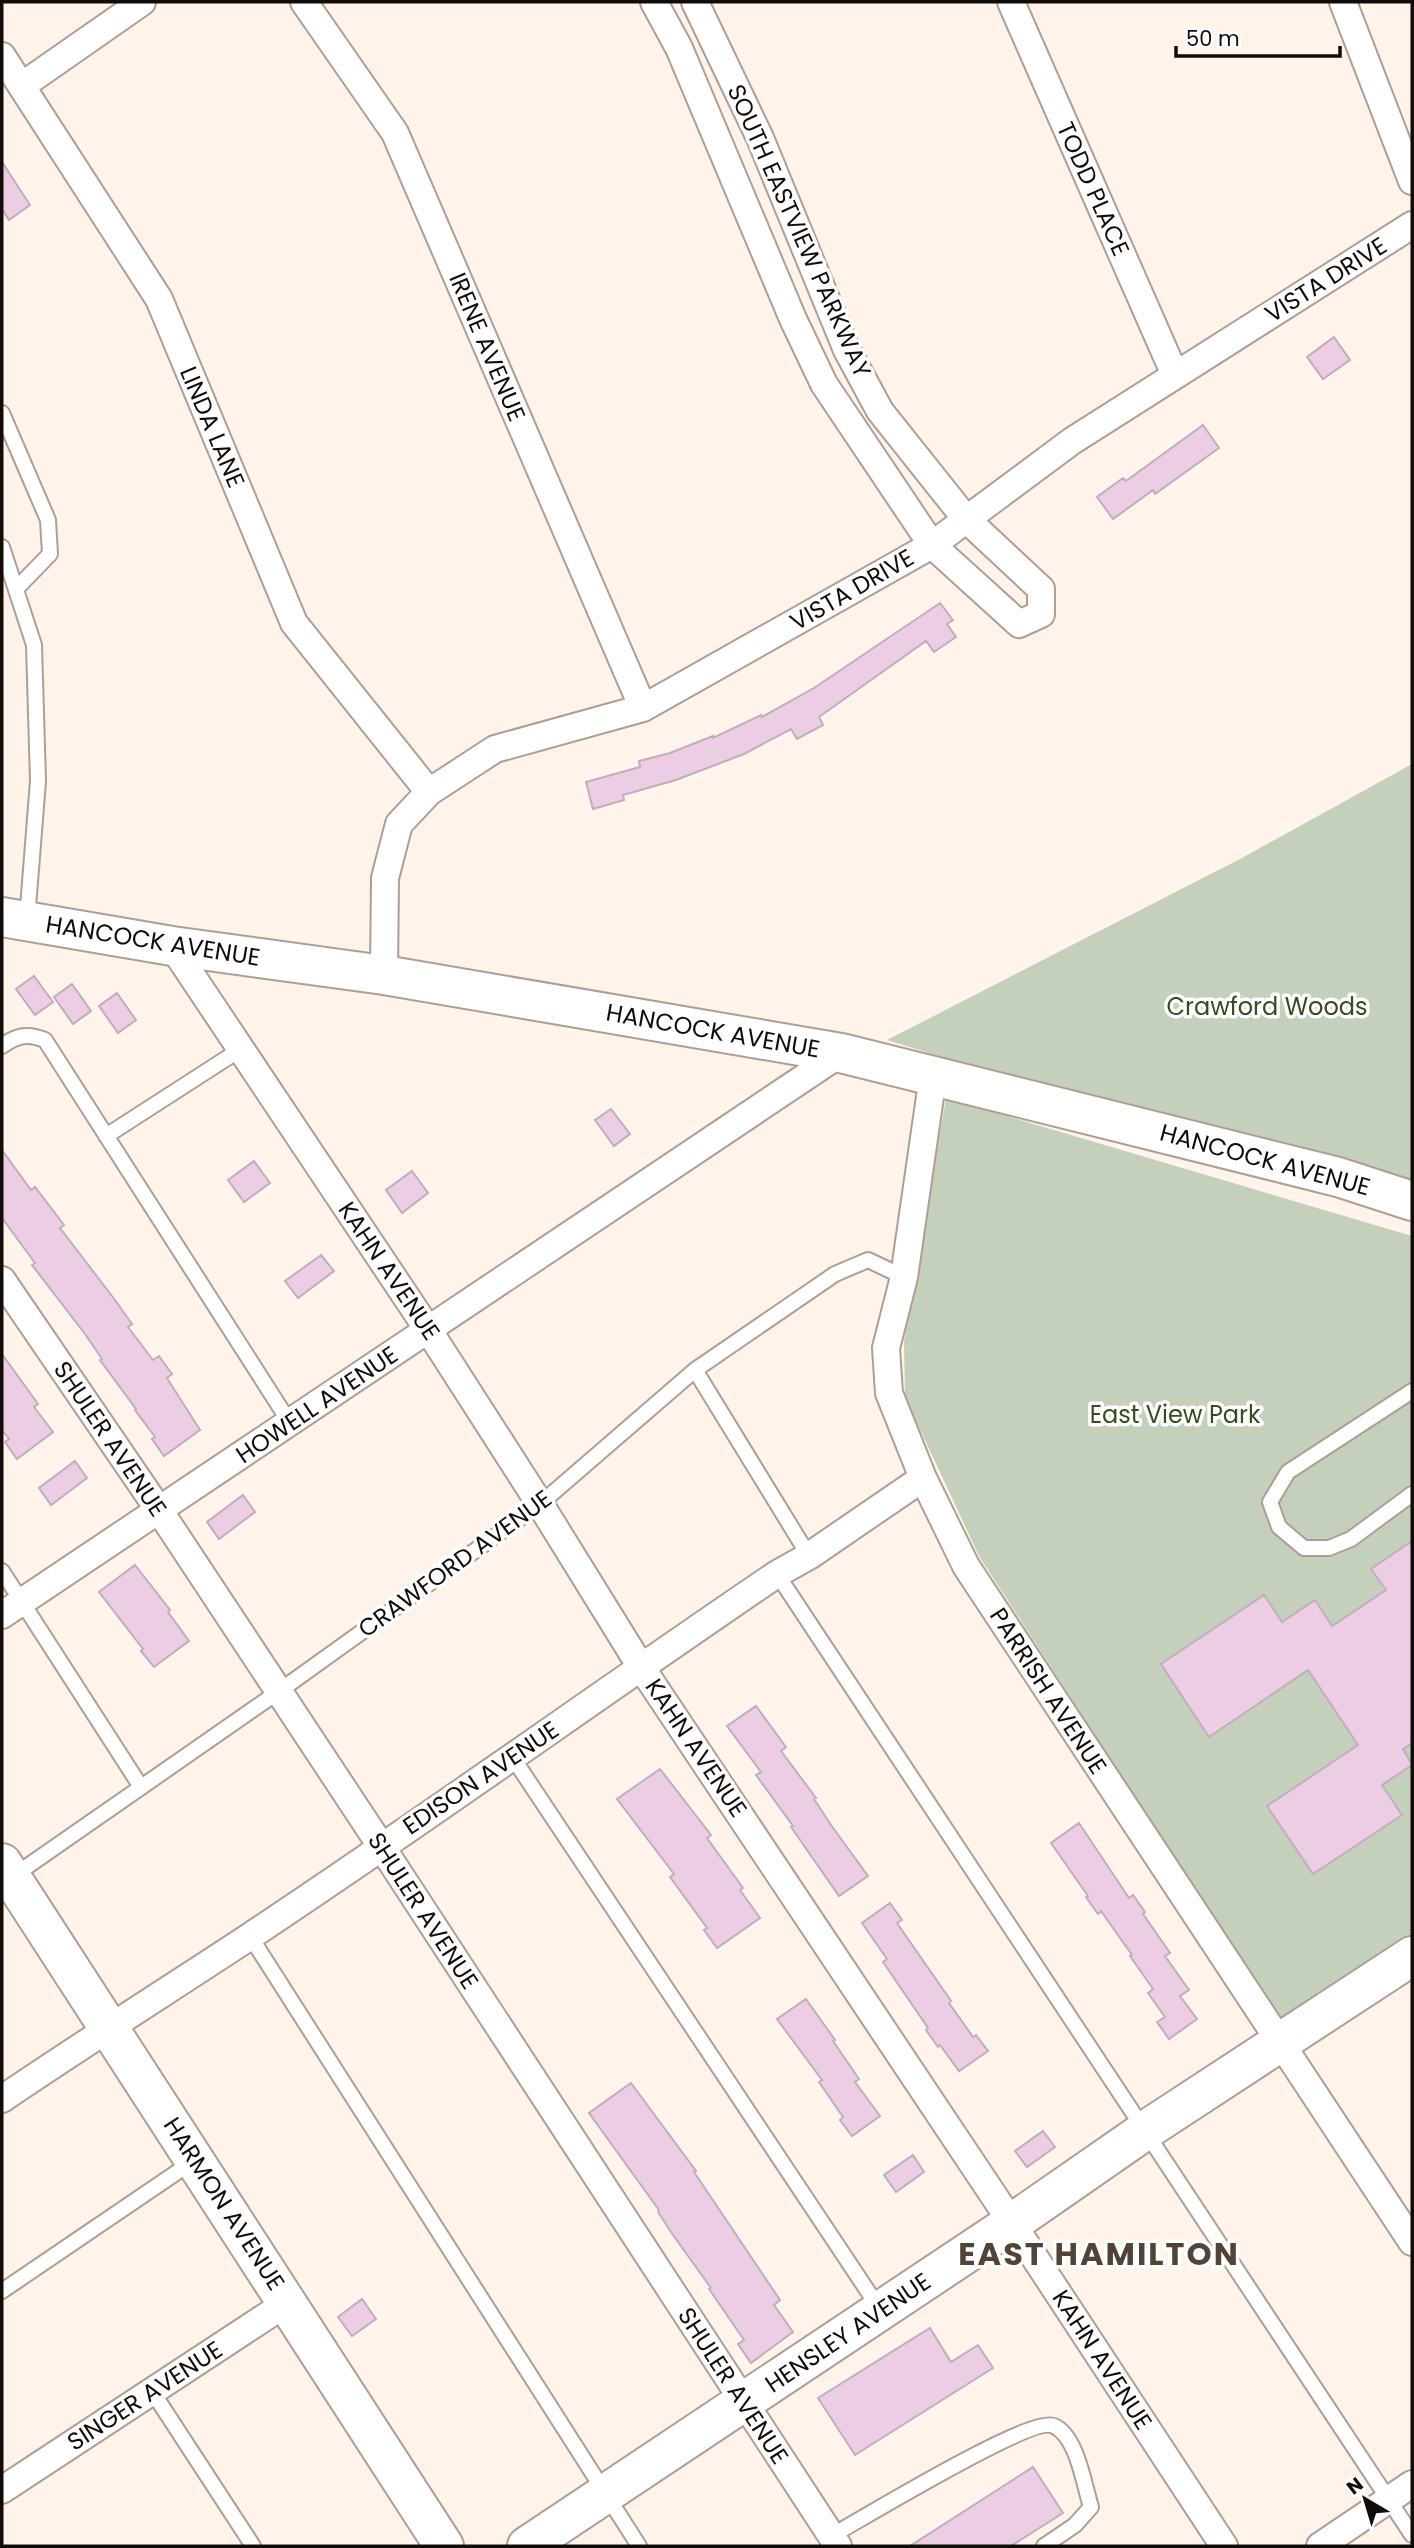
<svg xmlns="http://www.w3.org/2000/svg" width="1414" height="2548" font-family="Poppins,sans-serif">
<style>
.green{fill:#c5d0bc}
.building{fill:#eccde3;stroke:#c0aebb;stroke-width:2}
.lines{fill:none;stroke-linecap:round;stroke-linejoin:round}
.lane-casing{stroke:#af9e93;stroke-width:18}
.street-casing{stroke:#af9e93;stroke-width:30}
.secondary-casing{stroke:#af9e93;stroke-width:42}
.lane{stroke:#fff;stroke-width:14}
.street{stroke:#fff;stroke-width:26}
.secondary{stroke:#fff;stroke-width:38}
.labels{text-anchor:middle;stroke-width:7;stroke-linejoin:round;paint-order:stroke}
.street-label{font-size:24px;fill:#120c08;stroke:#fff}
.park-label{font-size:24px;fill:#374c1e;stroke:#fff}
.district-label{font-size:32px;font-weight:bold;letter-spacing:2px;fill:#524339;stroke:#fff}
</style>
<rect width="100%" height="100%" fill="#fff3ec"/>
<!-- green -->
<path class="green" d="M1412,764v439l-525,-163 353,-181z
M946,1098l466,138v698l-131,88 -302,-466 -74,-159 -1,-55z"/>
<!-- building -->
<path class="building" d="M2,162l28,43 -21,15 -7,-11z
M1334,337l16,23 -27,19 -16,-22z
M1203,425l16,23 -64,46 -2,-4 -40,29 -16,-22 26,-19 3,3z
M940,603l13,17 -6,4 9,13 -22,15 -8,-11 -107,76 4,8 -26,14 -6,-10 -47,25 -68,26 -53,15 1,5 -31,9 -7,-27 54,-15 -1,-6 31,-8 43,-17v2l48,-23 1,2 52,-29z
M34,976l19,26 -18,13 -19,-26z
M72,984l19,27 -18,13 -19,-27z
M117,993l19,27 -18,13 -19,-27z
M611,1109l19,25 -16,12 -19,-26z
M2,1150l29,40 4,-3 29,38 -4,3 55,72 17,24 -4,3 25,33 6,-4 13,18 -5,4 33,52 -36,26 -12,-17 3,-2 -20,-27 1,-1 -36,-49 2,-1 -17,-25 -53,-69 3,-2 -33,-45z
M254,1161l16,22 -26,19 -16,-22z
M412,1171l16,22 -26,20 -16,-23z
M321,1255l13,16 -36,27 -13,-17z
M2,1354l36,50 -4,3 19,25 -36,27 -12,-17 4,-3 -7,-9z
M75,1461l12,17 -36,27 -12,-17z
M243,1495l12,17 -36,27 -12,-17z
M1412,1541v202l-9,6 9,16 -30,20 20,30 -89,59 -46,-68 91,-61 -50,-75 -99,67 -48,-73 103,-69 18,27 33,-22 17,26 54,-36 -15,-21z
M135,1565l35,45 -2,2 21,29 -35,26 -13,-16 2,-2 -44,-57z
M756,1706l30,41 -5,4 35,47 -2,1 17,26 37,51 -29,20 -48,-69 2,-1 -37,-51 5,-3 -34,-46z
M660,1769l51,66 -4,3 36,50 -3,2 20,28 -43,30 -13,-18 3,-2 -37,-51 4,-3 -57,-75z
M1079,1823l50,75 4,-3 12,17 -2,2 27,39 -5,3 24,34 -9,6 17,23 -28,20 -12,-17 8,-5 -17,-24 5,-4 -23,-33 2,-1 -31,-44 -3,3 -12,-17 2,-1 -37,-53z
M890,1903l12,17 -5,3 54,78 -2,2 24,34 3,-2 12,16 -29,20 -19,-26 -2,2 -12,-17 2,-2 -45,-66 4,-3 -25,-36z
M806,1999l29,41 -2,1 26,38 -4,3 25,34 -28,20 -12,-16 3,-3 -24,-35 3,-2 -45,-61z
M631,2083l65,88 -2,1 86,128 -6,5 19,27 -42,31 -13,-19 6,-4 -35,-51 2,-1 -38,-53 -15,-23 1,-2 -70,-97z
M1043,2131l12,16 -28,20 -12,-16z
M913,2155l11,17 -28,20 -12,-17z
M362,2299l14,20 -24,17 -14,-19z
M930,2328l21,34 27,-17 15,23 -138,87 -37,-57z
M1033,2467l30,46 -52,33h-101z"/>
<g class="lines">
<!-- lane casing -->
<g class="lane-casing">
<path id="lane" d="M2,413l46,107 2,34 -34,35
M2,547l32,98 4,136 -11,139
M2,1046c15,-11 26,-13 43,-6l245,383
M106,1136l135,-87
M695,1370l114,186
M1412,1391l-124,81 -18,30 9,25 25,21h25l22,-9 61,-45
M2,1571l139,216
M777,1574l635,961
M513,1758l368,553
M12,1877l266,-185 262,-188 155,-134 140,-96 33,-14 36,17
M250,1936l389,610
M2,2291l190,-129
M152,2391l101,155
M831,2536c31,-17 201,-121 223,-110 23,10 30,59 37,81l-16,18 -31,21"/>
</g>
<!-- street casing -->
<g class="street-casing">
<path id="street" d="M304,2l91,131 248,575
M654,2l25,46 114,271 31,65 108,161 87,79 22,-10v-25l-75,-70 -86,-108 -33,-61 -87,-212 -65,-136
M1011,2l164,373
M1343,2l69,179
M2,56l157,243 135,324 135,169
M23,85l119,-83
M172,946l257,385 111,173 101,163 371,556 212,323
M384,975l1,-97 14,-54 30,-32 66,-43 148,-41 289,-163 140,-104 340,-216
M933,1076l-29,201 -18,71 3,45 34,85 43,88 446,676
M2,1280l157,230 222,336 457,700
M2,1615l839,-562
M2,2099c81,-55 165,-108 247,-162 178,-118 351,-243 528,-363l32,-18 114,-78
M2,2490l286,-188
M1320,2546l92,-62"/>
</g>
<!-- secondary casing -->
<g class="secondary-casing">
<path id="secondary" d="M2,917l170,29 212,29 457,78 497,124 74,24
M2,1863l442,683
M527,2546l485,-323 134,-93 266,-174"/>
</g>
<!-- lane -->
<use href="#lane" class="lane"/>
<!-- street -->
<use href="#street" class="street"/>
<!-- secondary -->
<use href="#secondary" class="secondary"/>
</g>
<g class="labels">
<!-- street labels -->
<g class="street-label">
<text transform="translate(1093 189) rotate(66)" y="8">TODD PLACE</text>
<text transform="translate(799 231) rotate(66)" y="8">SOUTH EASTVIEW PARKWAY</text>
<text transform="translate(1326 280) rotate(-32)" y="8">VISTA DRIVE</text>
<text transform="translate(487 347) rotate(67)" y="8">IRENE AVENUE</text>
<text transform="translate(212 427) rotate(67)" y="8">LINDA LANE</text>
<text transform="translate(852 590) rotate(-30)" y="8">VISTA DRIVE</text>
<text transform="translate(153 941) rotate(9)" y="8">HANCOCK AVENUE</text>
<text transform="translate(713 1031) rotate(10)" y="8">HANCOCK AVENUE</text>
<text transform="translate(1265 1160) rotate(15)" y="8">HANCOCK AVENUE</text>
<text transform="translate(389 1271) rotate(56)" y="8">KAHN AVENUE</text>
<text transform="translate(317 1405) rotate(-34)" y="8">HOWELL AVENUE</text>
<text transform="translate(110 1439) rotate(56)" y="8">SHULER AVENUE</text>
<text transform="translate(455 1564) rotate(-36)" y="8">CRAWFORD AVENUE</text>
<text transform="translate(1048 1691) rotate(57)" y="8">PARRISH AVENUE</text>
<text transform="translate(696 1748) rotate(56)" y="8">KAHN AVENUE</text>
<text transform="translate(481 1778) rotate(-34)" y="8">EDISON AVENUE</text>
<text transform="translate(423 1911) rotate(57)" y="8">SHULER AVENUE</text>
<text transform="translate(224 2204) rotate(57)" y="8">HARMON AVENUE</text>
<text transform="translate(848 2333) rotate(-34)" y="8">HENSLEY AVENUE</text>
<text transform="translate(1102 2360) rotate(57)" y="8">KAHN AVENUE</text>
<text transform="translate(733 2386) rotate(57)" y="8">SHULER AVENUE</text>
<text transform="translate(145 2396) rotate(-33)" y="8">SINGER AVENUE</text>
</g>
<!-- park labels -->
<g class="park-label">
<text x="1267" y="1015">Crawford Woods</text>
<text x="1175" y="1423">East View Park</text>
</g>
<!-- district labels -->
<g class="district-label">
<text x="1099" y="2265">EAST HAMILTON</text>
</g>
</g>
<!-- border -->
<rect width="1414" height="2548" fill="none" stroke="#120c08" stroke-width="7"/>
<!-- north arrow -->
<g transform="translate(1365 2499) rotate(322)" stroke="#ffffff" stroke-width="5" paint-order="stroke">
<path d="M0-5L12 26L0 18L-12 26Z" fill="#120c08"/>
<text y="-10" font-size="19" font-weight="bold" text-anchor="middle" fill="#120c08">N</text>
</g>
<!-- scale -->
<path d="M1176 46v10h164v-10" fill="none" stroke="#120c08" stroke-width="3.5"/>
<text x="1186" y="46" font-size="21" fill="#120c08" stroke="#ffffff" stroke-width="5" paint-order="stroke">50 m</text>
</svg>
